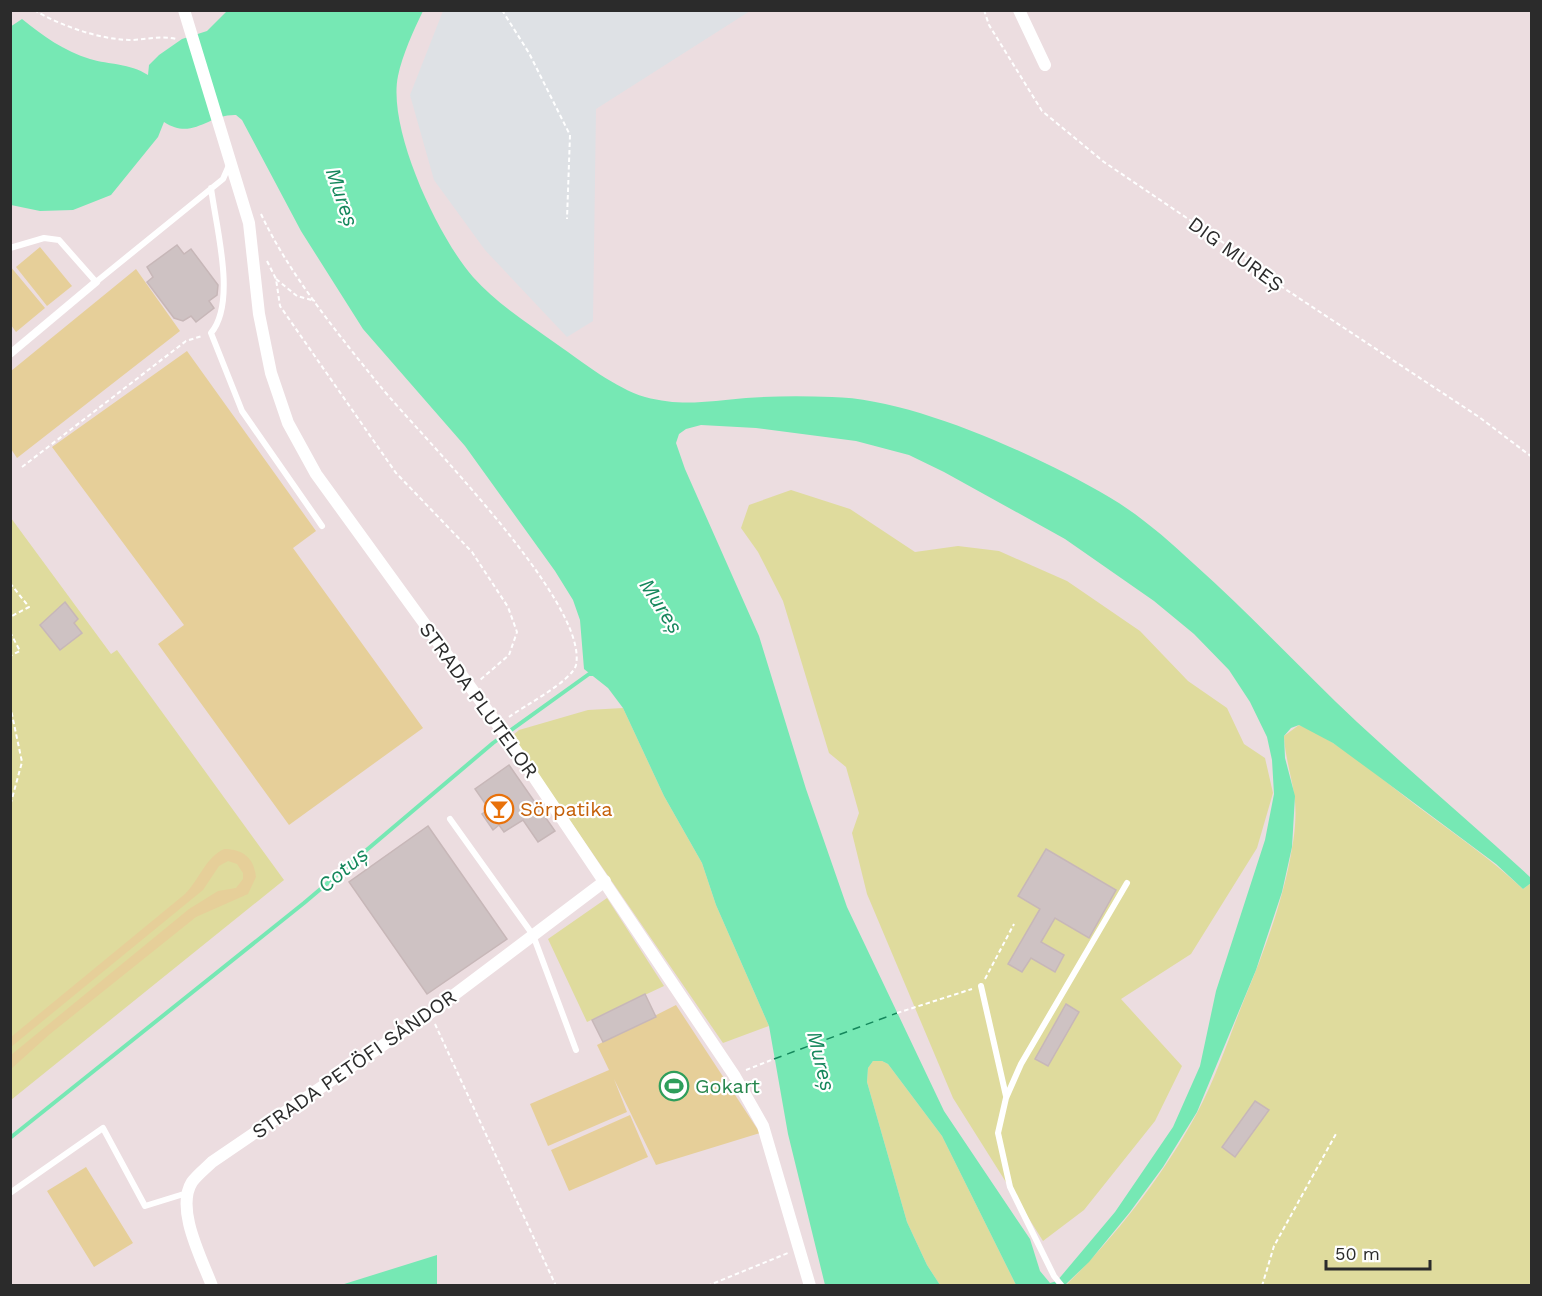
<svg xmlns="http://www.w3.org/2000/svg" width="1542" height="1296" font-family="'Work Sans',sans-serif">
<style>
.industrial{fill:#dee1e5}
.green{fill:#dfdb9d}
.pitch{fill:#e6cf99}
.water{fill:#76e8b4;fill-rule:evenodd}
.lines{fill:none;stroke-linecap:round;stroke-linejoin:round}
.stream{stroke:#76e8b4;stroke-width:4}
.ferry{stroke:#15875c;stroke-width:1.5;stroke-dasharray:8 6;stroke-linecap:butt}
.building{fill:#cec2c3;stroke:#c7b7b8;stroke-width:1.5}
.path{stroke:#fff;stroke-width:2;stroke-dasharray:4.5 3;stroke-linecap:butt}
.service{stroke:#fff;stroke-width:6}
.pedestrian{stroke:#fff;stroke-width:8}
.minor{stroke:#fff;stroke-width:12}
.labels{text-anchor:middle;stroke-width:4.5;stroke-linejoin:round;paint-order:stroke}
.street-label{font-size:20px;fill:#2b2b2b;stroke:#fff}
.food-label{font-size:20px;fill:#c56008;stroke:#fff;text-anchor:start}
.leisure-label{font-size:20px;fill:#27864d;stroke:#fff;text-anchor:start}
.water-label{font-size:21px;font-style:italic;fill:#15875c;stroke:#fff}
</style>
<rect width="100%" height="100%" fill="#ecdde0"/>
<!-- industrial -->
<path class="industrial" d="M443,11h307l-154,98 -3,212 -26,16 -82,-87 -51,-70 -24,-85z"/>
<!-- green -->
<path class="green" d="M791,490l59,19 65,43 43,-6 41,5 68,30 73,50 48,50 39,27 17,36 21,14 8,35 -16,55 -66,106 -70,45 61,67 -27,55 -71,89 -41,31 -90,-143 -86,-204 -15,-61 7,-20 -13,-46 -17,-14 -46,-152 -25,-49 -17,-24 8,-23z
M11,518l100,136 6,-4 167,230 -273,220z
M623,708l41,88 38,67 14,42 53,121 -46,17 -211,-307 7,-6 69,-20z
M1299,725c43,18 81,53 118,81 36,27 73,52 106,83l8,-6v402l-466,1c51,-50 98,-110 132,-173 20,-37 33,-79 49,-118 19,-46 38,-97 46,-147 3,-15 5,-38 2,-54 -3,-20 -9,-38 -10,-58z
M607,898l57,88 -77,36 -39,-83z
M873,1061h9l6,3 54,72 74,149h-76l-13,-20 -20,-43 -40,-140 1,-14z"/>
<!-- pitch -->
<path class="pitch" d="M40,247l32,39 -25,20 -31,-39z
M10,266l35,42 -29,24 -5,-7z
M136,269l44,62 -163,127 -6,-9v-78z
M187,351l129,180 -23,17 130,180 -134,97 -131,-181 26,-19 -132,-178z
M224,849c19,0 30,9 32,28l-8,17 -52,23 -146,117 -39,35v-14l178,-146 29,-18 18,-3 7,-9v-6l-6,-9 -9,-3 -9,5 -16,24 -192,157v-10l174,-143c14,-14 21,-37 39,-45z
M676,1005l84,128 -104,32 -42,-86 13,33 -79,34 -18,-42 79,-34 -12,-25z
M630,1115l18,42 -79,34 -18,-41z
M86,1167l47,76 -39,24 -47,-76z"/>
<!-- water -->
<path class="water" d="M227,11h196c-9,18 -21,45 -25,65 -11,53 40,161 75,201 24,27 56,47 85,68 26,18 57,43 87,52 37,10 65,4 101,1 28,-2 57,-2 86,-1 80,1 207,59 277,100 32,19 58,42 85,67 57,51 108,106 163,158 57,53 117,103 174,156v5l-8,6 -27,-25 -118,-88 -45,-33 -34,-18 -8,3 -7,8 1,22 10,38 -3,51 -10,45 -26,78 -59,142 -34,55 -33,45 -41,50 -24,23h-49l-74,-149 -54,-72 -6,-3h-9l-5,7 -1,14 40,140 20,43 13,20h-115l-37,-151 -19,-108 -53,-121 -14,-42 -38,-67 -41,-88 -15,-20 -24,-19 -4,-49 -7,-20 -18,-29 -90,-125 -102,-117 -62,-98 -59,-111 -6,-5c-28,-1 -43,26 -72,7l-6,15 -47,58 -38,15 -33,1 -29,-6 -1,-178 12,-8c21,17 42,32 68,40 20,6 39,4 58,16l1,-10 10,-10 23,-16 25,-8zM701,425l55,3 100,13 53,14 35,17 121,67 89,62 40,33 35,36 21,32 17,35 5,23 2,34 -9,46 -49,151 -16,75 -27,61 -58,85 -58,69 -7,2 -10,-12 -10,-32 -86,-128 -97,-204 -41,-118 -47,-153 -74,-167 -9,-26 3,-9 7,-5z
M437,1255v30h-96z"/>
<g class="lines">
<!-- stream -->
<path class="stream" d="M10,1138l294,-235 189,-160 96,-69h5"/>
<!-- ferry -->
<path class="ferry" d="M774,1059l123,-46"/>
</g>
<!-- building -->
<path class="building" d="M177,245l7,9 7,-5 27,36 -1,10 -8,6 5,7 -18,14 -5,-6 -8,5 -9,-3 -27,-36 6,-5 -6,-10z
M65,602l13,17 -4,4 8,10 -22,17 -20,-25z
M509,765l46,66 -17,11 -15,-22 -19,12 -5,-7 -6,5 -11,-16 7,-5 -14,-20z
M428,826l79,113 -80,55 -78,-112z
M1046,849l70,41 -27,48 -34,-20 -14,24 23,13 -9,17 -24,-14 -9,14 -14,-8 32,-55 -22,-13z
M645,994l11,23 -53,25 -11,-22z
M1066,1004l13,8 -31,54 -13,-7z
M1255,1101l14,9 -34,47 -13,-10z"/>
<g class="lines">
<!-- path -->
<path class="path" d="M34,10c27,16 65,29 95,30 16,0 31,-5 47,-1
M502,10l27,43 41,82 -3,84
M984,10l5,15 53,86 62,51 136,92 30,25 209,138 53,40
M261,214c28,60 77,120 119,172 41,50 209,217 196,279 -4,16 -52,41 -67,52
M267,261l9,18 4,27 116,167 76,79 36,55 9,25 -8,23 -29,25
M276,279l21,17 18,5
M22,467l164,-126 16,-5
M10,583l19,24 -19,10
M10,632l10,19 -10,5
M10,705l12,57 -12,44
M985,979l29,-55
M897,1013l75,-24
M435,1024l121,262
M746,1070l28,-11
M707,1286l81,-33
M1262,1286l12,-40 63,-114"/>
<!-- service -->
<path class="service" d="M211,188c5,39 26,114 0,145l31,78 80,115
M10,248l34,-10 15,2 37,42 127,-103 7,-16
M450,819l83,116 43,115
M981,986l25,110
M10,1193l93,-65 42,78 42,-13
M1062,1286l-8,-10 -44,-89 -12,-54 8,-35 15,-34 106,-181"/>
<!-- pedestrian -->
<path class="pedestrian" d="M10,354l86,-72"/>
<!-- minor -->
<path class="minor" d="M184,10l65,213 10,91 12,59 17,50 28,51 195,269 223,332 29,51 47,160
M1019,10l26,55
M212,1286c-10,-27 -37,-77 -20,-104 5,-7 14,-14 20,-20l218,-149 175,-132"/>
</g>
<!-- icons -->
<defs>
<g id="bar-ring" transform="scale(1.5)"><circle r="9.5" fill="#fff" stroke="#e8710a" stroke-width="1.5"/><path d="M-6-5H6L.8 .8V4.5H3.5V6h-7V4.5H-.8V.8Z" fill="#e8710a"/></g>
<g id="stadium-ring" transform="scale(1.5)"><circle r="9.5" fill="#fff" stroke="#2e9e5b" stroke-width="1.5"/><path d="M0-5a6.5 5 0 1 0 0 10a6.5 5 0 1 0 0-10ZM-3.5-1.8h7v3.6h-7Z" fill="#2e9e5b"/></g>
</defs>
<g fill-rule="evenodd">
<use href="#bar-ring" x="499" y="809"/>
<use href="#stadium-ring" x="674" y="1086"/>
</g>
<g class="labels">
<!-- street labels -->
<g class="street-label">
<text transform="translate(1236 254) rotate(36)" y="7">DIG MUREȘ</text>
<text transform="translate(479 700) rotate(54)" y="7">STRADA PLUTELOR</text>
<text transform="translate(354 1064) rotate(-35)" y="7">STRADA PETÖFI SÁNDOR</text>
</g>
<!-- food labels -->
<g class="food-label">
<text x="520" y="816">Sörpatika</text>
</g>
<!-- leisure labels -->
<g class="leisure-label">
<text x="695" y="1093">Gokart</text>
</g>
<!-- water labels -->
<g class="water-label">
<text transform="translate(342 197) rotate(71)" y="7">Mureș</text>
<text transform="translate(661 606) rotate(57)" y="7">Mureș</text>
<text transform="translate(343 870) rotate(-40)" y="7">Cotuș</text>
<text transform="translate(821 1061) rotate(76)" y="7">Mureș</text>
</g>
</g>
<!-- border -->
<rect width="1542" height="1296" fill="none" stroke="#2b2b2b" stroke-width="24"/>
<!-- scale -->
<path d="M1326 1260v9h104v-9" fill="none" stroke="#2b2b2b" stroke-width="3"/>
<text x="1335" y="1260" font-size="18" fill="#2b2b2b" stroke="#ffffff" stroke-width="4.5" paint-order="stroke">50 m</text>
</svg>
